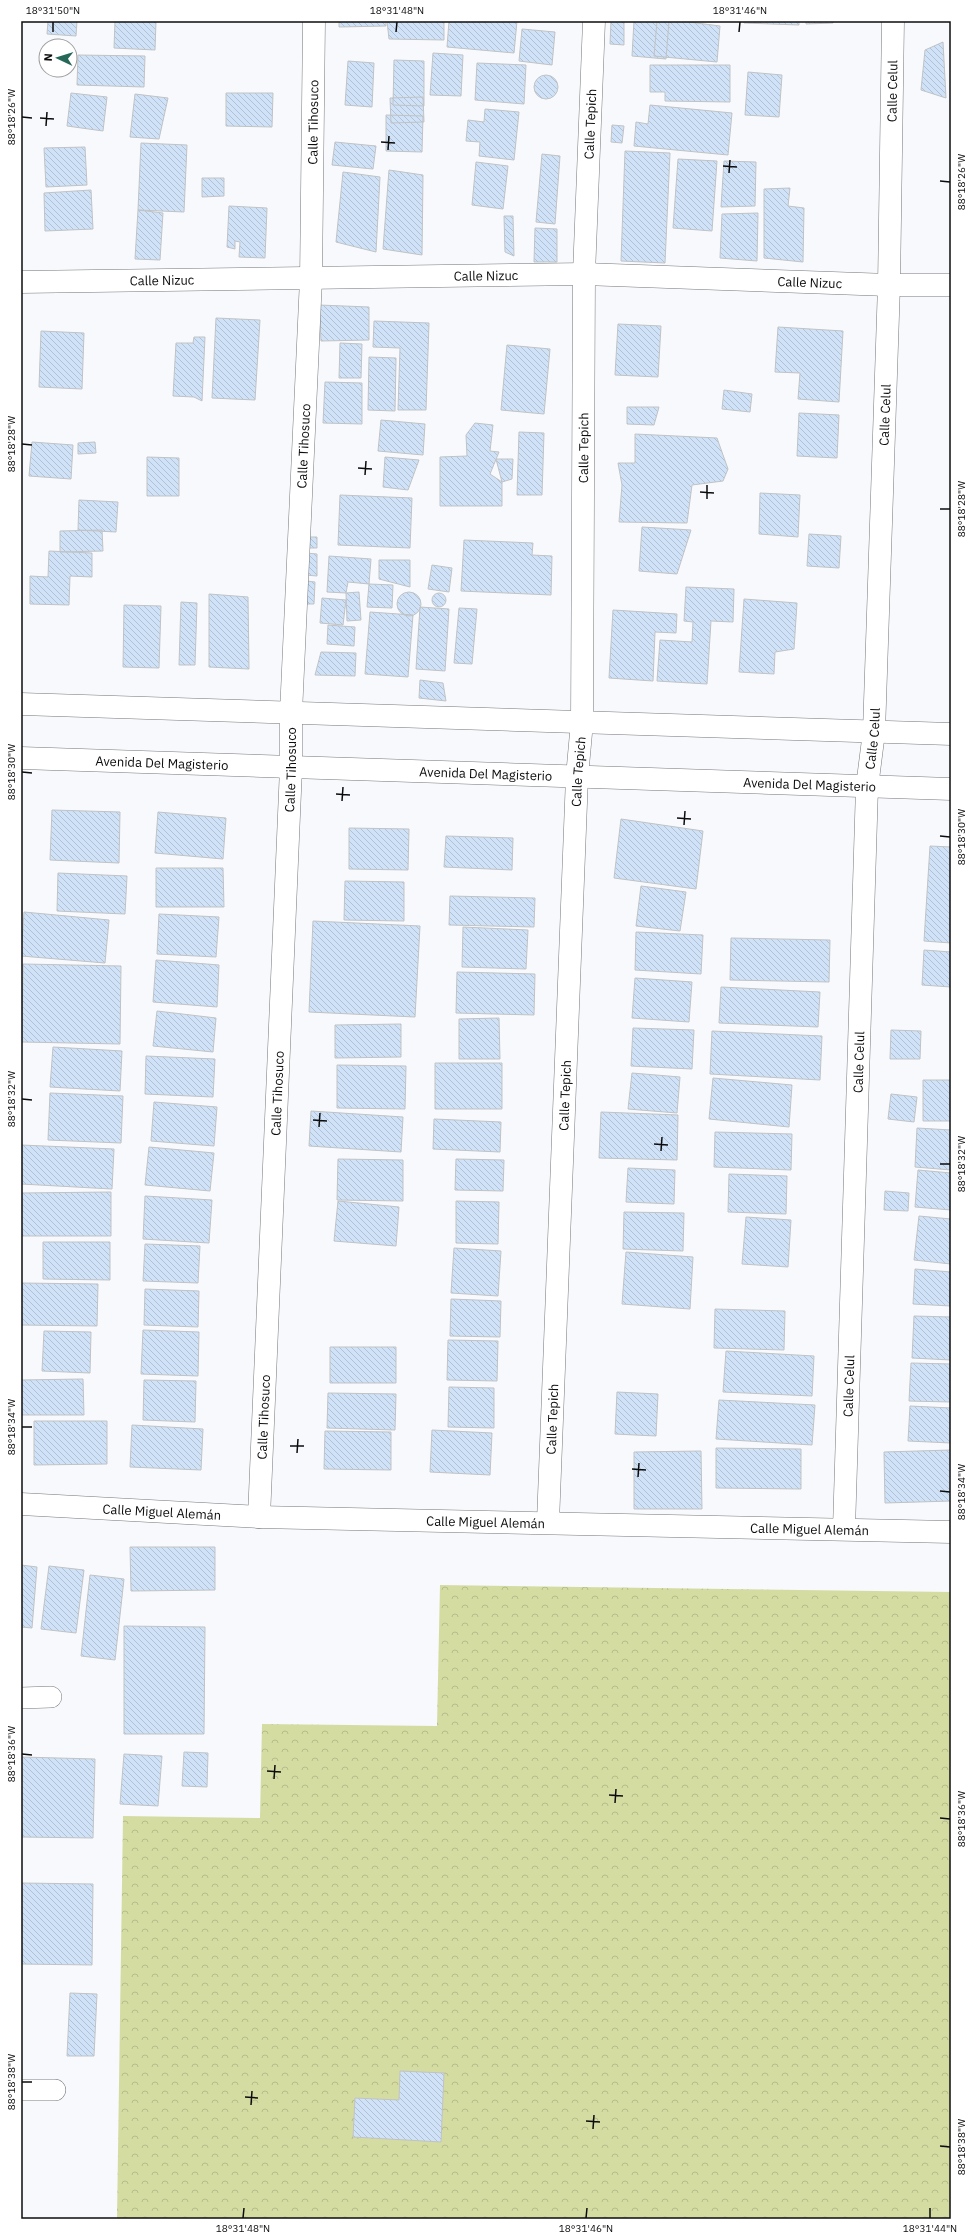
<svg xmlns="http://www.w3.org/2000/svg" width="972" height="2240" font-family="'IBM Plex Sans',sans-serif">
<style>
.forest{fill:url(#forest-crowns)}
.building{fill:url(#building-back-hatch);stroke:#c1c3c5}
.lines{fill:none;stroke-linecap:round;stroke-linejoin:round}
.lane-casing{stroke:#76787a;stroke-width:22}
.street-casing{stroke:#76787a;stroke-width:23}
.secondary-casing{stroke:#76787a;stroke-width:23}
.lane{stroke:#fff;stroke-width:21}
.street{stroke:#fff;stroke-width:22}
.secondary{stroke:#fff;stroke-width:22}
.ticks{fill:none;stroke:#0c0c0d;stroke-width:1.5}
.labels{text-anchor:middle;stroke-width:4;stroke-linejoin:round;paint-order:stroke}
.street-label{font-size:13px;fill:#0c0c0d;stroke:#fff}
.neatline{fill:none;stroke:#0c0c0d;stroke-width:1.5}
.ticks-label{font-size:10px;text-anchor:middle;fill:#0c0c0d}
</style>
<defs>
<pattern id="forest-crowns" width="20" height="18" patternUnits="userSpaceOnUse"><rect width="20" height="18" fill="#d5dca2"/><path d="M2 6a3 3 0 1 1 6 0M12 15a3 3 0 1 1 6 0" fill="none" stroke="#b6bc8a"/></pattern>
<pattern id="building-back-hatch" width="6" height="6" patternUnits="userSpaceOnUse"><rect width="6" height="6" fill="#d0e2f7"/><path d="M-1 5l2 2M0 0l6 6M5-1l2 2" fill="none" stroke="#b1c1d3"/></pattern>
</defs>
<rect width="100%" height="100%" fill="#f7f9fc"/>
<!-- forest -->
<path class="forest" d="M440,1585l511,7v627h-834l6,-403 137,2 2,-94 175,2z"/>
<!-- building -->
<path class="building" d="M48,21h29l-1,15 -29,-2z
M115,21h41l-1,29 -41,-2z
M339,21h47v5l-47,1z
M387,21h57v19l-55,-1z
M449,21h68l-3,32 -67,-6z
M611,21h13v24l-14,-1z
M634,21h35l-3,38 -34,-3z
M657,21h24l39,5 -3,36 -63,-6z
M744,21h55v4l-55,-2z
M806,21h28l-1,2 -27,1z
M522,29l33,3 -3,33 -33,-4z
M943,42l3,56 -25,-8 4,-40z
M433,53l30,2 -2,41 -31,-1z
M78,55l67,1 -1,31 -67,-2z
M394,60l30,1v45l-31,-1z
M348,61l26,2 -2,44 -27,-2z
M477,63l49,2 -2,39 -49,-4z
M650,65h80v37l-65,-1v-9h-15z
M748,72l34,3 -3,42 -34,-2z
M534 87a12 12 0 1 1 24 0a12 12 0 1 1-24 0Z
M71,93l36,4 -4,34 -36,-5z
M226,93h47l-1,34 -46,-1z
M135,94l33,4 -9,41 -29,-2z
M423,97l1,25 -33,1 -1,-25z
M650,105l82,8 -4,42 -94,-9 2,-24 12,2z
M485,109l34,3 -5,48 -35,-4 1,-14 -14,-1 2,-21 16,2z
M386,115l37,1 -1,36 -36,-1z
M612,125l12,1 -2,17 -11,-1z
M335,142l41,4 -3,23 -41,-4z
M141,143l46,2 -3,67 -46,-2z
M85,147l2,38 -41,2 -2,-39z
M625,151l45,2 -5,110 -44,-2z
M542,154l18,2 -5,68 -19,-2z
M678,159l39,2 -5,70 -39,-3z
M724,161l32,1 -1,44 -34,1z
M476,162l32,4 -5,43 -31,-4z
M389,170l34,5 -1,80 -39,-6z
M343,172l37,5 -4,75 -40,-10z
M202,178h22v18l-22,1z
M790,188l-2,18 16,2 -1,54 -39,-4v-69z
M91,190l2,39 -48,2 -1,-38z
M229,206l38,2 -2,50 -26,-1 1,-15 -5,-1v8l-8,-2z
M138,210l25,3 -3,47 -25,-1z
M758,213l-1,48 -37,-3 2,-44z
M504,216h9l1,40 -9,-4z
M535,228l22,1v33h-23z
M319,305l50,2v33l-48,1z
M216,318l44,2 -5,80 -43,-2z
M374,321l55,2 -3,87h-28l2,-62 -27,-1z
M618,324l43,2 -3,51 -43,-2z
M778,327l65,4 -4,71 -41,-3 2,-26 -25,-1z
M41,331l43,2 -2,56 -43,-2z
M194,337h11l-3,64 -8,-4 -21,-1 3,-53h17z
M340,343l22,1 -1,34h-22z
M507,345l43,4 -6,65 -43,-4z
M369,357l27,1 -1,53 -27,-1z
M325,382l37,1v41l-39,-1z
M724,390l28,4 -2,18 -28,-3z
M627,407h32l-5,18 -27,-1z
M799,413l40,2 -2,43 -40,-2z
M381,420l44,4 -2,31 -45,-4z
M475,423l18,2 -3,26 9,1 -9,22 12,8v24h-62v-49l27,-1 -1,-21z
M519,432l25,1 -2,62h-25z
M635,434l82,4 11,31 -5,12 -31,4 -5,38 -68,-1 3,-37 -4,-22h17z
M32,442l41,3 -2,34 -42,-3z
M95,442l1,11 -18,1v-11z
M147,457l32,1v38h-32z
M385,457l34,3 -11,30 -25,-3z
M496,459h17l-1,20 -10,3z
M760,493l40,2 -2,42 -39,-3z
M340,495l72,3 -2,50 -72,-3z
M79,500l39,2 -2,30 -38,-2z
M642,527l49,3 -14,44 -38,-3z
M102,530l1,21 -43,1v-21z
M809,534l32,2 -2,32 -32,-2z
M307,537h10v11h-10z
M464,540l69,3 -1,12 20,1 -1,39 -90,-4z
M49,551l43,2v24l-22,-1 -1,29 -39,-1v-28l18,1z
M306,553l11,1v22l-12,-1z
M329,556l42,3 -2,25 -21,-2 -2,11 -19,-1z
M379,560h31v27l-31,-8z
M432,565l20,3 -3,24 -21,-3z
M307,581l8,1 -1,22h-8z
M369,584l24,1 -1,23 -25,-1z
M686,587l48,2 -1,33 -22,-1 -4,63 -50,-3 3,-41 32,2 1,-20 -9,-1z
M359,592l2,28 -14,1 -1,-28z
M397 604a12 12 0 1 1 24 0a12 12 0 1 1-24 0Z
M432 600a7 7 0 1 1 14 0a7 7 0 1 1-14 0Z
M209,594l39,3 1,72 -40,-2z
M322,598l24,2 -3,25 -23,-2z
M744,599l53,4 -3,46 -19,3 -1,22 -35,-2z
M181,602l16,1 -2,62h-16z
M124,605l37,1 -2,62 -36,-1z
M420,607l29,2 -4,62 -29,-2z
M459,608l18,1 -5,55 -18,-1z
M613,610l64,4 -1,19 -21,-1 -2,49 -44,-3z
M370,612l43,3 -5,62 -43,-3z
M328,625l27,2 -1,19 -27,-2z
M321,652l35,1 -1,23 -40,-1z
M420,680l23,3 3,18 -27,-3z
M52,810l68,2 -1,51 -69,-3z
M158,812l68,6 -3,41 -68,-6z
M621,819l82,12 -7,58 -82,-11z
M349,828l60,1 -1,41 -59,-1z
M446,836l67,2 -1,32 -68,-3z
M930,846l21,1v96l-27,-2z
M156,868h67l1,39h-68z
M58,873l69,3 -2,38 -68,-3z
M345,881l59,1v39l-60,-1z
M641,886l45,6 -6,39 -44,-5z
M450,896l85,2 -1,29 -85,-2z
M24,912l85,8 -4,43 -84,-7z
M159,914l60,3 -3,40 -59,-3z
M313,921l107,5 -5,91 -106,-5z
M463,927l65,3 -2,39 -64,-2z
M636,932l67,3 -2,39 -66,-4z
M731,938l99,2 -1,42 -99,-2z
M924,950l27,2v35l-29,-2z
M156,960l63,5 -2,42 -64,-5z
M23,964l98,2 -1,78 -98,-2z
M457,972l78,2 -1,41 -78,-2z
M635,978l57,4 -3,40 -57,-4z
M721,987l99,5 -2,35 -99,-4z
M157,1011l59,7 -3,34 -60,-6z
M499,1018l1,41h-41v-40z
M401,1024v33l-66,1v-33z
M633,1028l61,2 -2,39 -61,-3z
M891,1030l30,1 -1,28h-30z
M712,1031l110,5 -2,44 -110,-6z
M53,1047l69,4 -2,40 -70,-4z
M146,1056l69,3 -2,38 -68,-3z
M435,1063h67v46h-67z
M337,1065l69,1 -1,43 -68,-1z
M632,1073l48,4 -3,36 -49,-4z
M713,1078l79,7 -3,42 -80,-8z
M923,1080h28v41h-28z
M50,1093l73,3 -2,47 -73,-3z
M891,1094l26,3 -3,25 -26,-3z
M154,1102l63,5 -3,39 -63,-5z
M311,1111l92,6 -2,35 -92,-6z
M601,1112l77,3 -1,45 -78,-2z
M434,1119l67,3 -1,30 -67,-3z
M917,1128l34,2v40l-36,-3z
M715,1132l77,2 -1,36 -77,-3z
M21,1145l93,4 -2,40 -91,-5z
M149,1147l65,6 -4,38 -65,-6z
M338,1159l65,1v41l-66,-1z
M456,1159l48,1 -1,31 -48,-1z
M628,1168l47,2 -1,34 -48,-2z
M918,1170l33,3v37l-36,-3z
M729,1174l58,2 -1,38 -58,-2z
M885,1191l24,2 -1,18 -24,-1z
M111,1192v44h-90v-43z
M145,1196l67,4 -3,43 -66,-4z
M338,1201l61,6 -3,39 -62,-5z
M456,1201l43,1 -1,42 -42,-1z
M624,1212l60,1 -1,38 -60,-2z
M919,1216l32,3v45l-37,-4z
M746,1217l45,3 -3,47 -46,-3z
M43,1242h67v38l-67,-1z
M145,1244l55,2 -2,37 -55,-2z
M454,1248l47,3 -3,45 -47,-3z
M626,1252l67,5 -3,52 -68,-5z
M915,1269l36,3v34l-38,-2z
M21,1283l77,1 -1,42 -76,-1z
M145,1289l54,2 -1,36 -54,-2z
M451,1299l50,2 -1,36 -50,-1z
M715,1309l70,2 -1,39 -70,-2z
M914,1316l37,1v43l-39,-2z
M143,1330l56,2 -1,44 -57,-2z
M44,1331l47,1 -1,41 -48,-2z
M448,1340l50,1 -1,40 -50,-1z
M330,1347h66v36h-66z
M726,1351l88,5 -2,40 -89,-4z
M911,1363l40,1v38l-42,-1z
M83,1379l1,36h-63v-35z
M144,1380l52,1 -1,41 -52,-2z
M449,1387l45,1v40l-46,-1z
M617,1392l41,2 -2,42 -41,-2z
M328,1393l68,1 -1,36 -68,-2z
M719,1400l96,5 -3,40 -96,-6z
M910,1406l41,2v35l-43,-2z
M34,1421h73v43l-73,1z
M132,1425l71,4 -2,41 -71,-3z
M432,1430l60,3 -2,42 -60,-3z
M325,1431l66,1v38l-67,-1z
M716,1448l85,1v40l-85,-1z
M951,1450v51l-66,2 -1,-51z
M701,1451l1,58h-68v-57z
M130,1547h85v43l-84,1z
M21,1565l16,2 -5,61 -11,-1z
M49,1566l35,4 -8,63 -35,-4z
M90,1575l34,4 -9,81 -34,-4z
M124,1626l81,1 -1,107h-80z
M184,1752l24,1 -1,34 -25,-1z
M124,1754l38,2 -4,50 -38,-2z
M21,1757l74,2 -2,79 -72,-1z
M21,1883l72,1 -1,81 -71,-1z
M70,1993l27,1 -3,62h-27z
M400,2071l44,2 -3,69 -88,-5 2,-39 44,2z"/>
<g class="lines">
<!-- lane casing -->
<g class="lane-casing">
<path id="lane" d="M21,1698l30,-1
M21,2090h34"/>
</g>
<!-- street casing -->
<g class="street-casing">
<g id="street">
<path id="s1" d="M21,282l563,-8 305,11h62"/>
<path id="s2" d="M21,1504l238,13 692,15"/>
<path id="s3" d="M259,1517l32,-749v-55l20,-434 3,-258"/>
<path id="s4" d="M548,1522l29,-745 5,-55 2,-448 10,-253"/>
<path id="s5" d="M844,1529l23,-742 7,-55 15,-447 4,-264"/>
</g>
</g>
<!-- secondary casing -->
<g class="secondary-casing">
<g id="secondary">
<path d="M21,704l930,30"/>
<path id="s6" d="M21,758l930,31"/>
</g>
</g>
<!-- lane -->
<use href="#lane" class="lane"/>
<!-- street -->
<use href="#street" class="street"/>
<!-- secondary -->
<use href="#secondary" class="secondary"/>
</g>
<!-- ticks -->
<path class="ticks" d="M53,32v-10M396,32l1,-10M739,32l1,-10M22,117l10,1M40,118l14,1M46,126l1,-14M381,142l14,1M388,150l1,-14M723,166l14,1M729,173l1,-13M940,181l10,1M22,444l10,1M358,468l14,1M365,475l1,-14M700,492l14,1M707,499v-14M940,509h10M22,772l10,1M336,794l14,1M342,801l1,-14M677,818l14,1M684,825l1,-14M940,836l10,1M22,1099l10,1M313,1120l14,1M319,1127l1,-14M654,1144l14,1M661,1151l1,-14M940,1164h10M22,1427h10M290,1446h14M297,1453l1,-14M632,1469l14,1M638,1477l1,-14M940,1491l10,1M22,1754l10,1M267,1771l14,1M274,1779l1,-14M609,1795l14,1M615,1803l1,-14M940,1818l10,1M22,2082h10M245,2097l13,1M251,2105l1,-14M586,2121l14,1M593,2129l1,-14M940,2146l10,1M243,2218l1,-10M586,2218l1,-10M930,2218v-10"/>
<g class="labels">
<!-- street labels -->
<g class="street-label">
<text dy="5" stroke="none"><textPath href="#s5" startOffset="1439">Calle Celul</textPath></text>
<text dy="5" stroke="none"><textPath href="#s3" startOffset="1396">Calle Tihosuco</textPath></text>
<text dy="5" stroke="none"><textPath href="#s4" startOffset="1399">Calle Tepich</textPath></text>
<text dy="5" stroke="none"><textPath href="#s1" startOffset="465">Calle Nizuc</textPath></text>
<text dy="5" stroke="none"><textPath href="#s1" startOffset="141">Calle Nizuc</textPath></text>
<text dy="5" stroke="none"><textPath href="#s1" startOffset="789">Calle Nizuc</textPath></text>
<text dy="5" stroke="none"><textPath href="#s5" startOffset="1115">Calle Celul</textPath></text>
<text dy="5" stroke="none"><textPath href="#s3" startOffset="1072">Calle Tihosuco</textPath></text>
<text dy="5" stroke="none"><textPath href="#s4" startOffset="1075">Calle Tepich</textPath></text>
<text dy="5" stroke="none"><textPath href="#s5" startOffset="791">Calle Celul</textPath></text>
<text dy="5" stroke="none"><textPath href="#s6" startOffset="141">Avenida Del Magisterio</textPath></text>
<text dy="5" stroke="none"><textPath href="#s3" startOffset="748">Calle Tihosuco</textPath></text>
<text dy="5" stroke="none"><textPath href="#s4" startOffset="751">Calle Tepich</textPath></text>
<text dy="5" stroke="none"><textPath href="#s6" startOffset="465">Avenida Del Magisterio</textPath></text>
<text dy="5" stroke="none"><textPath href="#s6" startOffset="789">Avenida Del Magisterio</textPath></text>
<text dy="5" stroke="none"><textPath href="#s5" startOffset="467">Calle Celul</textPath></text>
<text dy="5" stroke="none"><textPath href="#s3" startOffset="424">Calle Tihosuco</textPath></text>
<text dy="5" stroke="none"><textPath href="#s4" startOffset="427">Calle Tepich</textPath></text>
<text dy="5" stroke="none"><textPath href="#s5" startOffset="143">Calle Celul</textPath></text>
<text dy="5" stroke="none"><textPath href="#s3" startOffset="100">Calle Tihosuco</textPath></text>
<text dy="5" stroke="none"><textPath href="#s4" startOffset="103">Calle Tepich</textPath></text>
<text dy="5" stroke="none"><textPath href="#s2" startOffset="141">Calle Miguel Alemán</textPath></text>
<text dy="5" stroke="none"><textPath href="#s2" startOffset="465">Calle Miguel Alemán</textPath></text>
<text dy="5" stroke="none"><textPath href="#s2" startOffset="789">Calle Miguel Alemán</textPath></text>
</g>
</g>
<!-- border -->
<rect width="972" height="2240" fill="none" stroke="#ffffff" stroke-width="44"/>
<!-- north arrow -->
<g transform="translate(58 58) rotate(274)"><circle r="19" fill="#ffffff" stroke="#9e9e9e"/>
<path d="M0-3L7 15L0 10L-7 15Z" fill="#266858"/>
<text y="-6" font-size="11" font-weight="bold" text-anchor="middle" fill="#0c0c0d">N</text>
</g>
<rect x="22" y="22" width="928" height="2196" class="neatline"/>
<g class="ticks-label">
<text x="53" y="14">18°31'50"N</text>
<text x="397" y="14">18°31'48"N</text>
<text x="740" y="14">18°31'46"N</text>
<text transform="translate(11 117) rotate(-90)" y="4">88°18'26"W</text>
<text transform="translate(961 182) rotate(-90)" y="4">88°18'26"W</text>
<text transform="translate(11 444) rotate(-90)" y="4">88°18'28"W</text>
<text transform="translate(961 509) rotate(-90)" y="4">88°18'28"W</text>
<text transform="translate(11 772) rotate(-90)" y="4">88°18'30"W</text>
<text transform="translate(961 837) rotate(-90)" y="4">88°18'30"W</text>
<text transform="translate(11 1099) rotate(-90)" y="4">88°18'32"W</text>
<text transform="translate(961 1164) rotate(-90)" y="4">88°18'32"W</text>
<text transform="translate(11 1427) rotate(-90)" y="4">88°18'34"W</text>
<text transform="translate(961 1492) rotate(-90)" y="4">88°18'34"W</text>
<text transform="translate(11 1754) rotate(-90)" y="4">88°18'36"W</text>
<text transform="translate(961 1819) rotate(-90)" y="4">88°18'36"W</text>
<text transform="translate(11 2082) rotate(-90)" y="4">88°18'38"W</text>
<text transform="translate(961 2147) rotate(-90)" y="4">88°18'38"W</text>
<text x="243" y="2232">18°31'48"N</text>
<text x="586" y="2232">18°31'46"N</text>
<text x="930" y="2232">18°31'44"N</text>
</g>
</svg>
